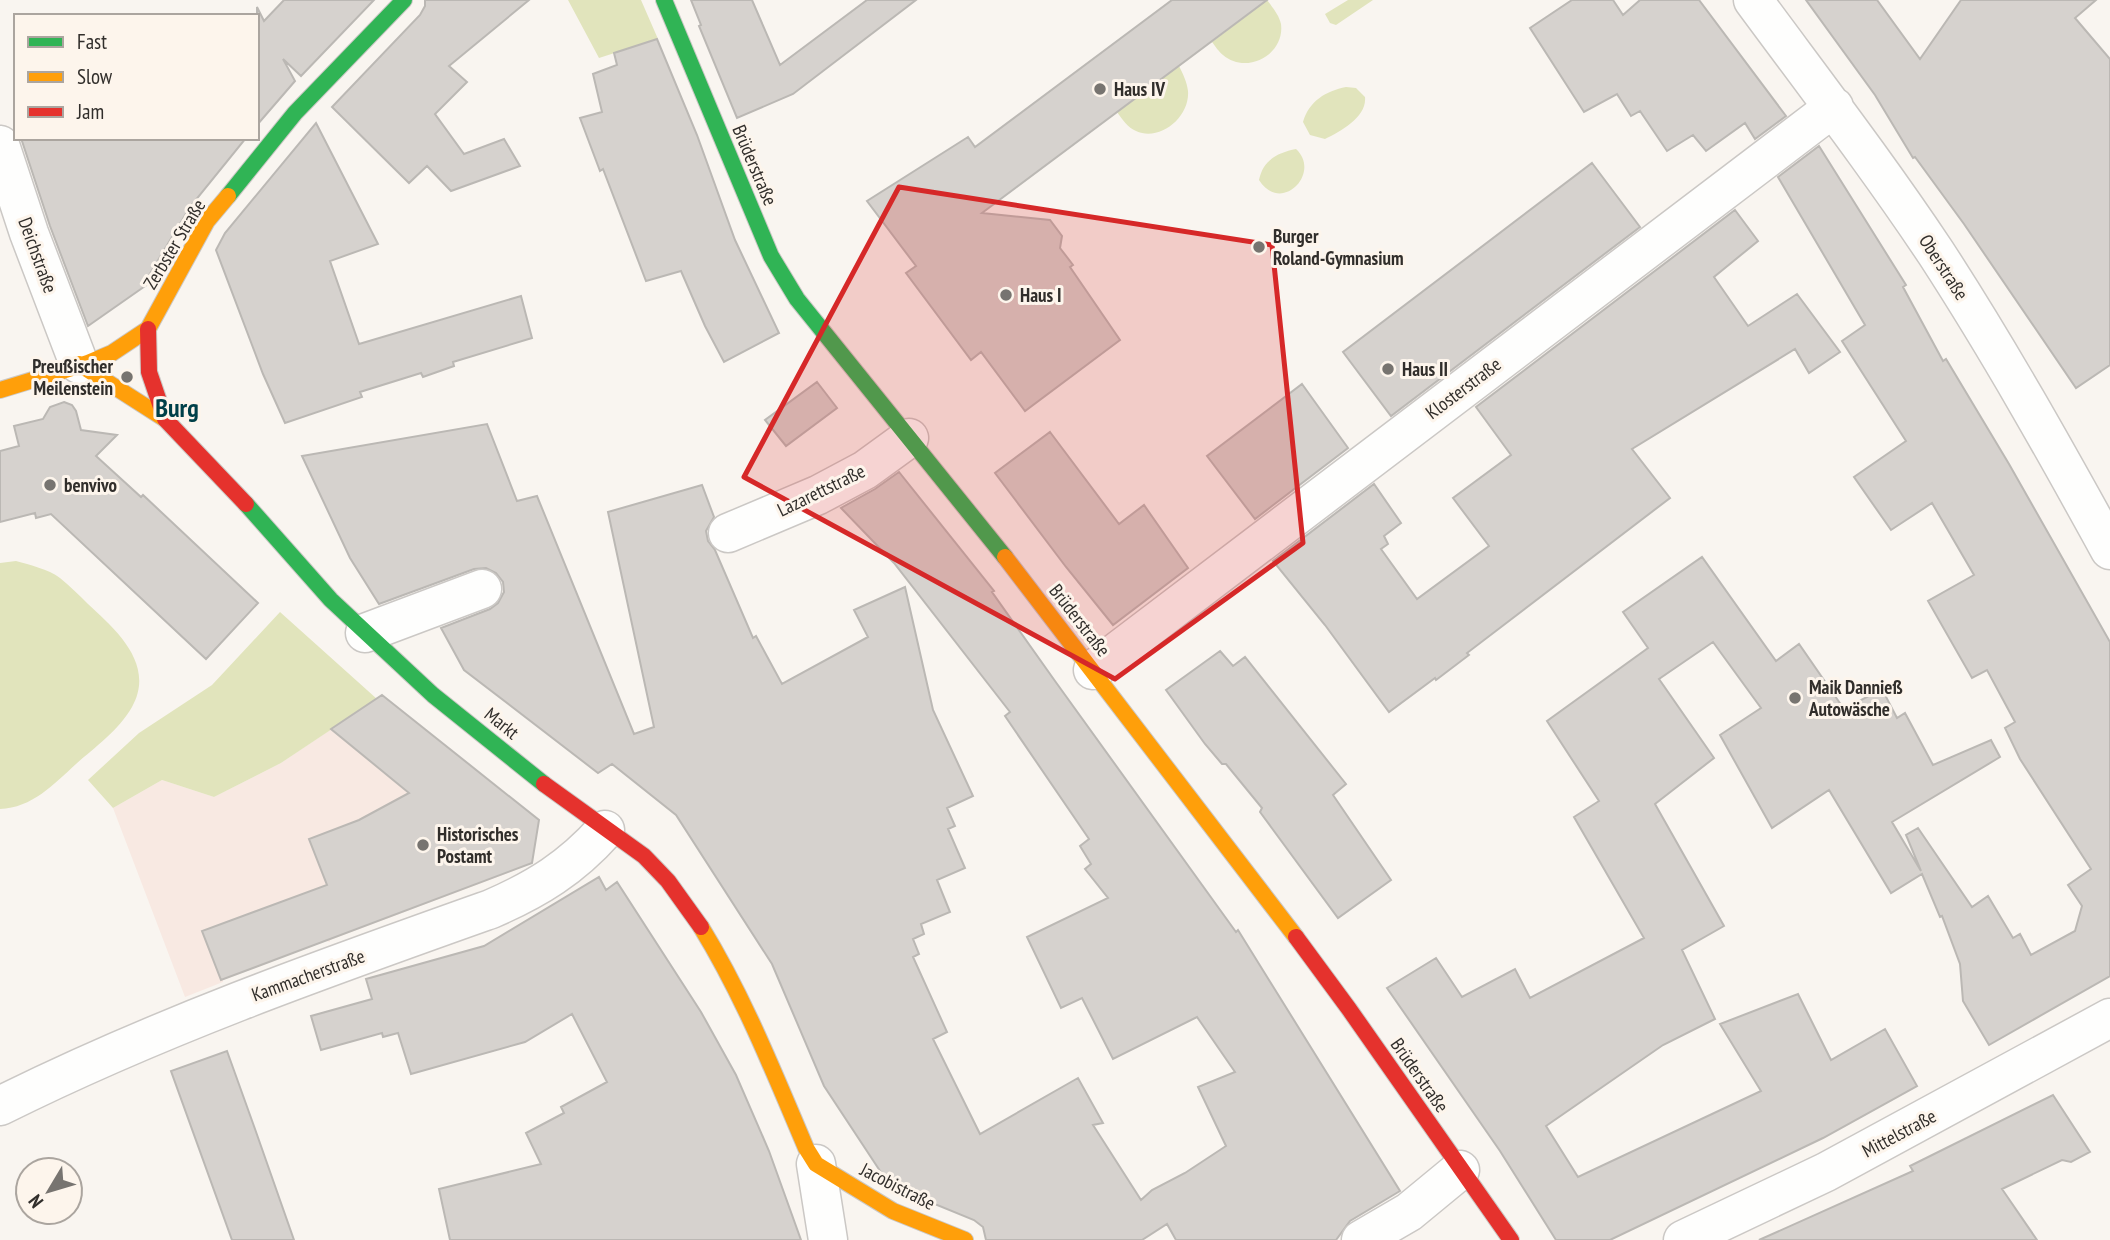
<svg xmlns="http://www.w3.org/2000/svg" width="2110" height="1240" font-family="'PT Sans Narrow',sans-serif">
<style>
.commercial{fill:#f8e9e2}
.green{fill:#e1e4bc}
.building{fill:#d6d2ce;stroke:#bbb8b4;stroke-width:2}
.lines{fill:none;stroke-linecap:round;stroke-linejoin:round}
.street-casing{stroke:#cbc8c5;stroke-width:41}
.fast-casing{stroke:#cbc8c5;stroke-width:18}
.slow-casing{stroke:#cbc8c5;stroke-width:18}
.jam-casing{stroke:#cbc8c5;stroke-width:18}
.street{stroke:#fefefd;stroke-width:38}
.fast{stroke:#30b455;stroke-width:16}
.slow{stroke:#ff9f0a;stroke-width:16}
.jam{stroke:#e5322d;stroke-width:16}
.marked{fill:#d62828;fill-opacity:0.2;stroke:#d62828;stroke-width:5;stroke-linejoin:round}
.poi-dot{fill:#777470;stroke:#fdf5ec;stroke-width:2.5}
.labels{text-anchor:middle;stroke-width:6;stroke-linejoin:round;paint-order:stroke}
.poi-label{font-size:19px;font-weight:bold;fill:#312e2b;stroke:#fdf5ec;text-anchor:start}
.street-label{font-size:19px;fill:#312e2b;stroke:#fdf5ec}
.district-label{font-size:26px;font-weight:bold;fill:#004049;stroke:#fdf5ec}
</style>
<rect width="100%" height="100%" fill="#f9f5f0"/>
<!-- commercial -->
<path class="commercial" d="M382,695l143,114 -9,61 -186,70v2l-4,-1 -103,39v2l-38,15 -72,-189 49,-28 52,17 67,-34z"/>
<!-- green -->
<path class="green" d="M568,0h73l17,39 -59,19z
M1267,0c6,8 12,15 14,24 4,31 -35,51 -58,31 -4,-3 -8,-9 -11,-13z
M1348,0h25l-37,25 -6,-2 -5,-9z
M1179,66c4,8 8,16 9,25 2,26 -28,51 -52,40 -8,-3 -14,-12 -19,-19z
M1346,87l10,1 9,9c2,20 -24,34 -40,42l-15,-4 -7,-13c6,-21 23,-31 43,-35z
M1296,149c26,24 -15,66 -37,31 4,-20 18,-27 37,-31z
M16,561c14,4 32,8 44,17 10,8 19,17 28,26 27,25 68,60 44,103 -13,23 -37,40 -56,57 -22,20 -44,44 -76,45v-246z
M280,612l97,87 -96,64 -67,34 -52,-17 -49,28 -25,-28 51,-47 73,-48z"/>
<!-- building -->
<path class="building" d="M284,0h90l-73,76 -18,-17 12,22 -38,44v-118l7,14z
M425,0h104l-80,66 18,16 -32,32 29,40 40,-15 16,27 -69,25 -24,-25 -18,17 -77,-76 88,-92 5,-9z
M691,0h61l28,65 87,-65h49l-123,94 -56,24 -38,-92 2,-1z
M1172,0h95l-285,213 68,7 12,16 -2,12 13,17 -3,2 50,73 -95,71 -44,-59 -10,8 -65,-87 10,-7 -49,-65 101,-64 7,10z
M1572,0h41l10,15 17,-15h59l87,116 -31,23 -10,-16 -39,28 -13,-16 -26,16 -27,-40 -9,5 -14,-22 -33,18 -54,-84z
M1806,0h71l43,59 41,-59h135l-21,18 35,41v306l-34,23 -112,-164 -49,-67 -2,1 -38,-63z
M657,39l40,96 38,105 44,93 -55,29 -19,-36 -24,-55 -35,10 -43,-112 -3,2 -20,-53 22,-6 -9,-38 24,-9 -3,-12z
M316,123l62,121 -48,17 29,83 162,-48 11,42 -79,24 1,4 -31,11 -2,-4 -61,19 2,5 -77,26 -22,-49 -47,-124 9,-17z
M21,138h225l-56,69 -42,70v7l-60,42 -38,-100z
M1819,146l87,139 -3,2 40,74 3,-2 63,105 101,178v334l-121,69 -26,-44 -3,-37 -18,-48 -2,1 -18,-43 -31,19 -62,-103 -57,38 -52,-93 41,-27 -48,-66 -54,37 55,79 -59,46 69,122 -42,24 33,69 -52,26 -117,81 32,51 183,-86 -41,-67 78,-30 33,66 54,-31 32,57 -94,52 -213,102h-54l-56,-89 -113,-163 49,-30 26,39 53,-28 15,29 114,-60 -70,-121 25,-16 -52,-80 101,-73 -25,-36 79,-55 74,104 23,-17 45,65 38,-20 15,29 8,-5 28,52 58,-25 9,17 -108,65 29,49 -15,-36 12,-7 54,79 16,-11 25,42 7,-4 11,21 44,-24 7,-25 -14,-21 23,-16 -71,-110 -15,-31 10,-6 -28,-52 -15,8 -44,-77 46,-26 -42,-72 -41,27 -37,-53 52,-36 -64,-100 23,-16 -87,-148z
M1592,163l48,64 -249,189 -48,-64z
M1735,210l23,31 -44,36 34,49 49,-32 43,58 -31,21 -14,-24 -163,100 38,49 -203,155 2,2 -33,25 -1,-2 -46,34 -64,-87 -52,-64 101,-77 27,39 -17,13 4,8 -7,5 36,50 72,-53 -36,-48 58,-43 -35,-48z
M817,382l20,26 -51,38 -21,-26z
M1302,384l46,64 -93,71 -48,-63z
M64,402l8,3 4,6 5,19 36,5 -21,21 45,41 2,-2 115,108 -52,56 -155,-145 -15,4 -1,-5 -35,9v-71l19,-5 -5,-20 29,-7 7,-12z
M487,424l30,77 20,-5 97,238 20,-7 -46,-215 94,-27 12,32 -8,14 2,10 7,9 38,88 3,-2 26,48 86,-47 -14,-27 51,-23 28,123 40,86 -26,12 8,18 -7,3 17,39 -28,12 13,32 -29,12 3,10 -11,5 6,15 -6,3 34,75 -14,7 47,95 98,-56 25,45 -10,2 48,75 11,-10 33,-17 41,-27 -28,-59 37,-15 -38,-55 -84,42 -31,-61 -21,10 -34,-71 81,-39 -23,-29 6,-5 -11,-18 9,-7 -84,-123 5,-4 -116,-149 -53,-55 34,-19 24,-17 95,119 -2,1 63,89 181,251 2,-2 162,261 -50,30 -14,19h-160l-9,-16 -25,16h-156l-3,-13 -9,-7 -71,-29 -15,-8 -64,-97 -52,-122 -96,-149 -64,-51 -14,9 -134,-103 -23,-42 49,-19 8,-6 6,-11 -1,-10 -7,-9 -10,-5 -12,1 -95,35 -29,-46 -48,-102z
M1050,432l69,92 25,-19 44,63 -75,57 -47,-58 -71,-94z
M1220,651l13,15 12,-9 101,127 -13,11 58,85 -53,38 -78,-106 2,-4 -36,-44h-4l-17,-20 -39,-54z
M382,695l157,125 -7,43 -311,117 -19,-49 125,-46 -18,-46 50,-19 50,-27 -78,-64z
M599,877l7,13 11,-8 84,130 35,63 33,76 32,89h-351l-11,-51 102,-25 -15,-31 38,-20 -3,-6 46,-25 -35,-68 -47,28 -114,32 -13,-41 -15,4 -1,-4 -61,17 -10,-34 61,-17 -6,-20 118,-33z
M227,1051l28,78 39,111h-62l-61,-169z
M2053,1095l37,57 -19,10 -9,-2 -60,29 35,51h-278l154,-69 -3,-5z"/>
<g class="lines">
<!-- street casing -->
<g class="street-casing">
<path id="street" d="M1753,0c62,84 125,166 183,253 63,97 119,197 174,297
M0,145l29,88 50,131
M728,533l90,-38 47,-25 44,-32
M365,633l117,-44
M1093,670l741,-563
M0,1106c158,-79 325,-138 491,-197 46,-20 80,-41 114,-79
M816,1164l12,76
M1361,1240l48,-28 51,-42
M1683,1240l143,-68 284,-154"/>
</g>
<!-- fast casing -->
<g class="fast-casing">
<path id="fast" d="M664,0l107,256 26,43 208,258
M228,196l67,-83 109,-113
M246,504l85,96 102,95 111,89"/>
</g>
<!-- slow casing -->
<g class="slow-casing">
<path id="slow" d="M79,364l86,55
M0,390l88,-27 24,-10 36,-24 59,-108 21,-25
M1005,557l291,380
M701,927c43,70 73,146 105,221l10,16 77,47 72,29"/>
</g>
<!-- jam casing -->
<g class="jam-casing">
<path id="jam" d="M148,329l1,43 16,47 81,85
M544,784l100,72 24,25 33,46
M1296,937l53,72 162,231"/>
</g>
<!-- street -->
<use href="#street" class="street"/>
<!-- fast -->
<use href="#fast" class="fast"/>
<!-- slow -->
<use href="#slow" class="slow"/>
<!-- jam -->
<use href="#jam" class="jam"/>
</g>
<!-- marked area -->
<path class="marked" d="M899,187l373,58 31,298 -188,136 -371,-202z"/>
<!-- markers -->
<g class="poi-dot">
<circle cx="1100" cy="89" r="7"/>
<circle cx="1259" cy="247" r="7"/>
<circle cx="1006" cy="295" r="7"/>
<circle cx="1388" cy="369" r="7"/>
<circle cx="127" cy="377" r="7"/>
<circle cx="50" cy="485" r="7"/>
<circle cx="1795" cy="698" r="7"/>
<circle cx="423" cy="845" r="7"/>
</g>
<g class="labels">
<!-- poi labels -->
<g class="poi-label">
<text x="1114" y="96">Haus IV</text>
<text x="1273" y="243">Burger<tspan x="1273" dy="22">Roland-Gymnasium</tspan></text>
<text x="1020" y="302">Haus I</text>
<text x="113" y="373" text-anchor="end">Preußischer<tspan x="113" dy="22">Meilenstein</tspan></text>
<text x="1402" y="376">Haus II</text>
<text x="64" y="492">benvivo</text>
<text x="1809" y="694">Maik Dannieß<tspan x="1809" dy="22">Autowäsche</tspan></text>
<text x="437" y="841">Historisches<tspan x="437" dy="22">Postamt</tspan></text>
</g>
<!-- street labels -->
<g class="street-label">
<text transform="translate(755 165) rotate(67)" y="7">Brüderstraße</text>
<text transform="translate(174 244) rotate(-59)" y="7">Zerbster Straße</text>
<text transform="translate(38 255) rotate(70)" y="7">Deichstraße</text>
<text transform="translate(1944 267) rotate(57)" y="7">Oberstraße</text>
<text transform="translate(1463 388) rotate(-37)" y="7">Klosterstraße</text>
<text transform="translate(821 490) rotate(-26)" y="7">Lazarettstraße</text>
<text transform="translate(1080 620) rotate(52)" y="7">Brüderstraße</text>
<text transform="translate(502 723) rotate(39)" y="7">Markt</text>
<text transform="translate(308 975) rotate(-20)" y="7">Kammacherstraße</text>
<text transform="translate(1420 1075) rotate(55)" y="7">Brüderstraße</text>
<text transform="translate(1899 1133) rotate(-28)" y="7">Mittelstraße</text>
<text transform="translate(898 1186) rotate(27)" y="7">Jacobistraße</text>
</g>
<!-- district labels -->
<g class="district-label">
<text x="177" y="417">Burg</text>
</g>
</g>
<!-- legend -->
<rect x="14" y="14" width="245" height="126" fill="#fdf5ec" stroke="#aba59f" stroke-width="2"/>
<rect x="28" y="37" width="35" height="10" fill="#30b455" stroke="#aba59f" stroke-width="2"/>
<text x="77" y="49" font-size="21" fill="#312e2b">Fast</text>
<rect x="28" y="72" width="35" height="10" fill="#ff9f0a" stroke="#aba59f" stroke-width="2"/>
<text x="77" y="84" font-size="21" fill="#312e2b">Slow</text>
<rect x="28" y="107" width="35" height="10" fill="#e5322d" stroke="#aba59f" stroke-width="2"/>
<text x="77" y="119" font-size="21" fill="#312e2b">Jam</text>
<!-- north arrow -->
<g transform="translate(49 1191) rotate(232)"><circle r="33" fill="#fdf5ec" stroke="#aba59f" stroke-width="2"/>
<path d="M0-5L12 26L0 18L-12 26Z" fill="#777470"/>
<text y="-10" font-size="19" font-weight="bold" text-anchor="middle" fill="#312e2b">N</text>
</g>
</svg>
